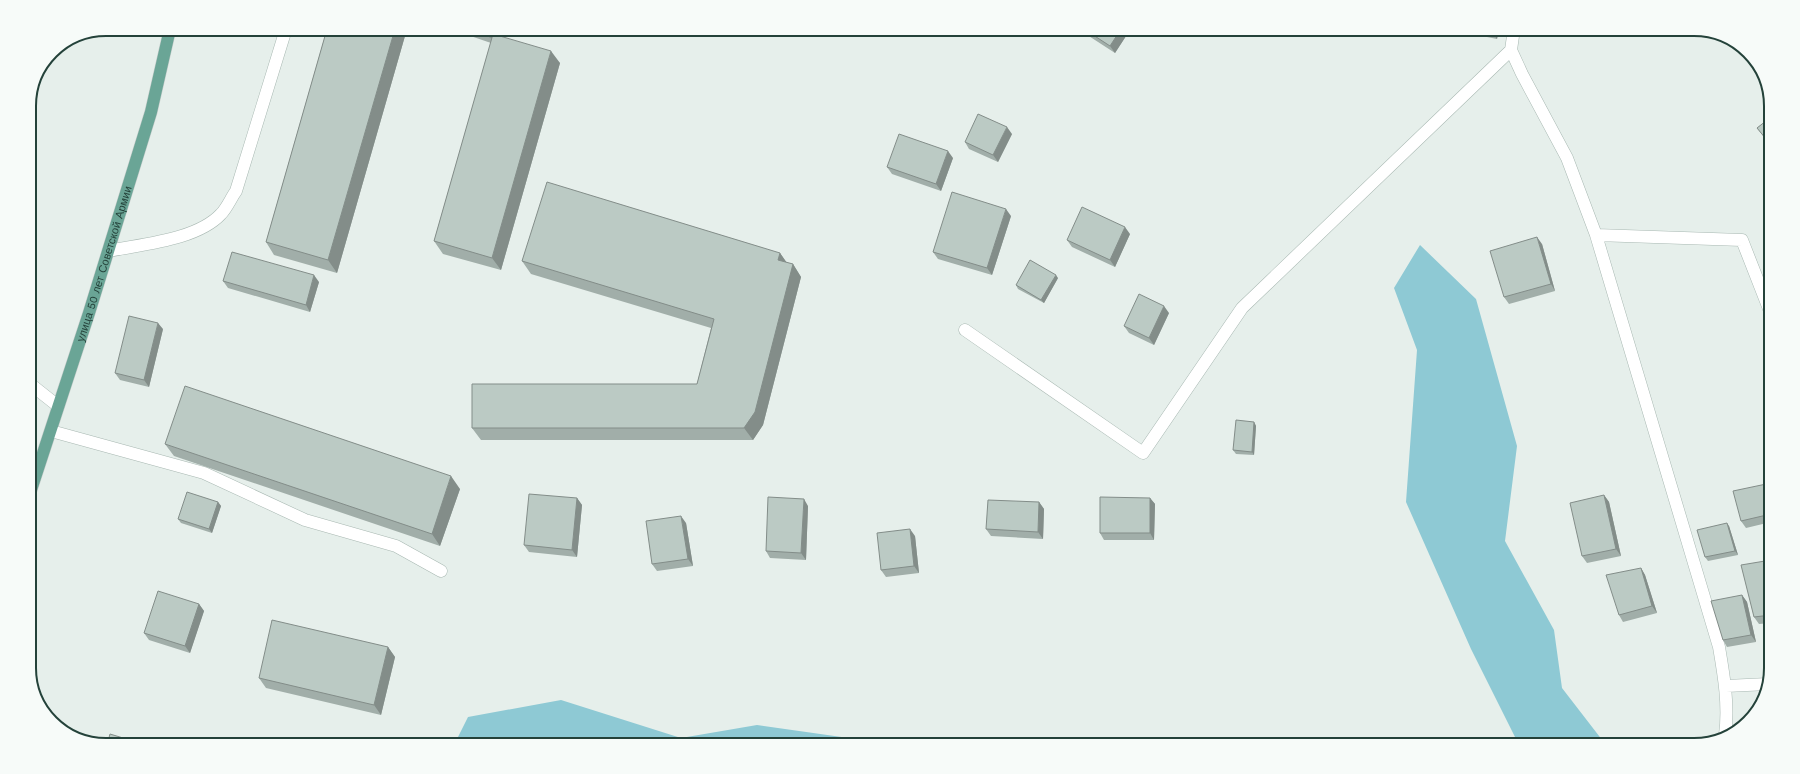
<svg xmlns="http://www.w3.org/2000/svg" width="1800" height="774" font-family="'Work Sans',sans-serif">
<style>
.water{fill:#8ec9d4}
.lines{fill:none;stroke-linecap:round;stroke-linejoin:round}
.minor-casing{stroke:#a8b8b2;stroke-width:13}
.major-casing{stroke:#c2cac8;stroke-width:13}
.minor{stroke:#fff;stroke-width:12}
.major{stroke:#6aa596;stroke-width:12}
.wall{fill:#a1aea9}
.shaded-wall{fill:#838d89}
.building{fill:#bbcac4;stroke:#838d89}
.labels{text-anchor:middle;stroke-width:3;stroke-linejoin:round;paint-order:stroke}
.street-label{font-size:11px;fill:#24423a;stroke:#f7fbf9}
.rim{fill:none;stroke:#24423a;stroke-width:2}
</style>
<rect width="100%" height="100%" fill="#e6efeb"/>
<!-- water -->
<path class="water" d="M1420,245l56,54 41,147 -12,95 49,89 8,58 44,57h-87l-48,-96 -65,-147 11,-152 -23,-62z
M561,700l120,38 76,-13 141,20h-444l14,-28z"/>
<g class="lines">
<!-- minor casing -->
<g class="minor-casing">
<path id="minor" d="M1514,29l-3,21 11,24 45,84 29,77 123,412c5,29 10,59 6,88
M1596,235l146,5 29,74
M109,251c33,-7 88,-11 112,-37 6,-6 10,-16 15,-23l50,-162
M965,330l178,123 99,-145 269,-258
M29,383l29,23
M51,431l153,42 101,47 91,26 45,25
M1726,686l42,-2"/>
</g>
<!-- major casing -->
<g class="major-casing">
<g id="major">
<path id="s1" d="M29,496l60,-183 62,-201 19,-83"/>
</g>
</g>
<!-- minor -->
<use href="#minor" class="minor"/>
<!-- major -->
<use href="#major" class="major"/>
</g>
<!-- wall -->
<path class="wall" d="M327,29h80l-70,244 -63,-18 -8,-13z
M450,29h50l-2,7 62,27 -59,207 -58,-16 -9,-13 57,-198z
M1078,29h47l3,4 -13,20z
M1455,29h44l-2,10 -40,-8z
M1771,117v29l-14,-18z
M1012,134l-14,28 -29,-13 -4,-7z
M953,158l-12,33 -49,-17 -5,-7z
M1011,216l-19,59 -54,-16 -5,-7z
M1130,234l-15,33 -43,-20 -5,-7z
M1542,244l13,47 -46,13 -5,-7z
M780,253l7,10 6,1 8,13 -38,148 -10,15h-272l-9,-12 225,-44 14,-56 -180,-54 -9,-13z
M1058,278l-14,25 -26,-14 -2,-4z
M223,281l96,1 -9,30 -82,-24z
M1169,313l-15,32 -25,-12 -5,-7z
M163,329l-14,58 -29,-7 -5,-7z
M1254,422l2,4 -2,29 -18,-1 -3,-4z
M165,444l295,45 -20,57 -266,-90z
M1771,483v39l-25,6 -5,-7z
M1604,495l5,7 12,54 -34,7 -5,-7z
M577,498l5,7 -5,52 -48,-5 -5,-7z
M1150,498l5,6 -1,36h-50l-4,-7z
M218,502l3,4 -9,27 -31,-10 -3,-4z
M1039,502l5,7 -1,30 -52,-3 -5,-7z
M808,506l-2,54 -36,-2 -4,-7z
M686,523l7,43 -36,5 -5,-7z
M1729,526l9,29 -30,6 -3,-4z
M915,536l4,37 -33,4 -5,-7z
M1771,560v63l-12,1 -5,-7z
M1641,568l4,7 12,38 -34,9 -4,-7z
M1742,595l5,7 9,40 -29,5 -4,-7z
M199,604l5,7 -14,42 -41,-13 -5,-7z
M388,647l7,10 -14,58 -115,-27 -7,-10z"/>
<!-- shaded-wall -->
<path class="shaded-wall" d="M395,29h12l-70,244 -9,-13z
M493,29h7l-5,15 -5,-7z
M1121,29h4l3,4 -13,20 -5,-7z
M1493,29h6l-2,10 -5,-7z
M551,51l9,12 -59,207 -9,-12z
M1007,127l5,7 -14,28 -5,-7z
M948,151l5,7 -12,33 -5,-7z
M1006,209l5,7 -19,59 -5,-7z
M1125,227l5,7 -15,33 -5,-7z
M1537,237l5,7 13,47 -4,-7z
M780,253l9,13 -11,-6z
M793,264l8,13 -38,148 -10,15 -9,-12z
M314,275l5,7 -9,30 -4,-7z
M1056,275l2,3 -14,25 -3,-3z
M1164,306l5,7 -15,32 -5,-7z
M158,323l5,6 -14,58 -5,-7z
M1254,422l2,4 -2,29 -2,-3z
M451,476l9,13 -20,57 -8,-12z
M1604,495l5,7 12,54 -5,-7z
M577,498l5,7 -5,52 -5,-7z
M1150,498l5,6 -1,36 -4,-7z
M804,499l4,7 -2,54 -5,-7z
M218,502l3,4 -9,27 -3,-4z
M1039,502l5,7 -1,30 -5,-7z
M681,516l5,7 7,43 -5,-7z
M1727,523l2,3 9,29 -3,-4z
M910,529l5,7 4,37 -5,-7z
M1641,568l4,7 12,38 -5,-7z
M1742,595l5,7 9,40 -5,-7z
M199,604l5,7 -14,42 -5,-7z
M388,647l7,10 -14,58 -7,-10z"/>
<!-- building -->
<path class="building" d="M327,29h68l-67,231 -62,-18z
M466,29h27l-3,8z
M1084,29h37l-11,17z
M1477,29h16l-1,3z
M493,34l58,17 -59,207 -58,-17z
M978,114l29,13 -14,28 -28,-13z
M1771,117v28l-14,-17z
M899,134l49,17 -12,33 -49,-17z
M547,182l233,71 -2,7 15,4 -38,148 -11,16h-272v-44h225l17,-65 -192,-58z
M952,192l54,17 -19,59 -54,-16z
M1082,207l43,20 -15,33 -43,-20z
M1537,237l14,47 -47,13 -14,-46z
M232,252l82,23 -8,30 -83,-24z
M1030,260l26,15 -15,25 -25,-15z
M1139,294l25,12 -15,32 -25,-12z
M129,316l29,7 -14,57 -29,-7z
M185,386l266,90 -19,58 -267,-90z
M1236,420l18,2 -2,30 -19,-2z
M1771,483v31l-30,7 -8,-30z
M187,492l31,10 -9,27 -31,-10z
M529,494l48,4 -5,52 -48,-5z
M1604,495l12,54 -34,7 -12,-53z
M768,497l36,2 -3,54 -35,-2z
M1100,497l50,1v35h-50z
M988,500l51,2 -1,30 -52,-3z
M681,516l7,43 -36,5 -6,-43z
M1727,523l8,28 -30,6 -8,-27z
M910,529l4,37 -33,4 -4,-37z
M1771,560v55l-17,2 -13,-52z
M1641,568l11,38 -33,9 -13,-40z
M158,591l41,13 -14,42 -41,-13z
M1742,595l9,40 -28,5 -12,-39z
M272,620l116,27 -14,58 -115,-27z
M110,734l36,11h-39z
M1655,741l39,4h-39z"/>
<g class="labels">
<!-- street labels -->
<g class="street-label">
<text dy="4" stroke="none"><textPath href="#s1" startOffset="244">улица 50 лет Советской Армии</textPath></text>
</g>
</g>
<!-- crop -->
<path d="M0 0H1800V774H0ZM106 36H1694A70 70 0 0 1 1764 106V668A70 70 0 0 1 1694 738H106A70 70 0 0 1 36 668V106A70 70 0 0 1 106 36Z" fill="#f7fbf9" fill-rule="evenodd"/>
<path class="rim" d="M106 36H1694A70 70 0 0 1 1764 106V668A70 70 0 0 1 1694 738H106A70 70 0 0 1 36 668V106A70 70 0 0 1 106 36Z"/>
</svg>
